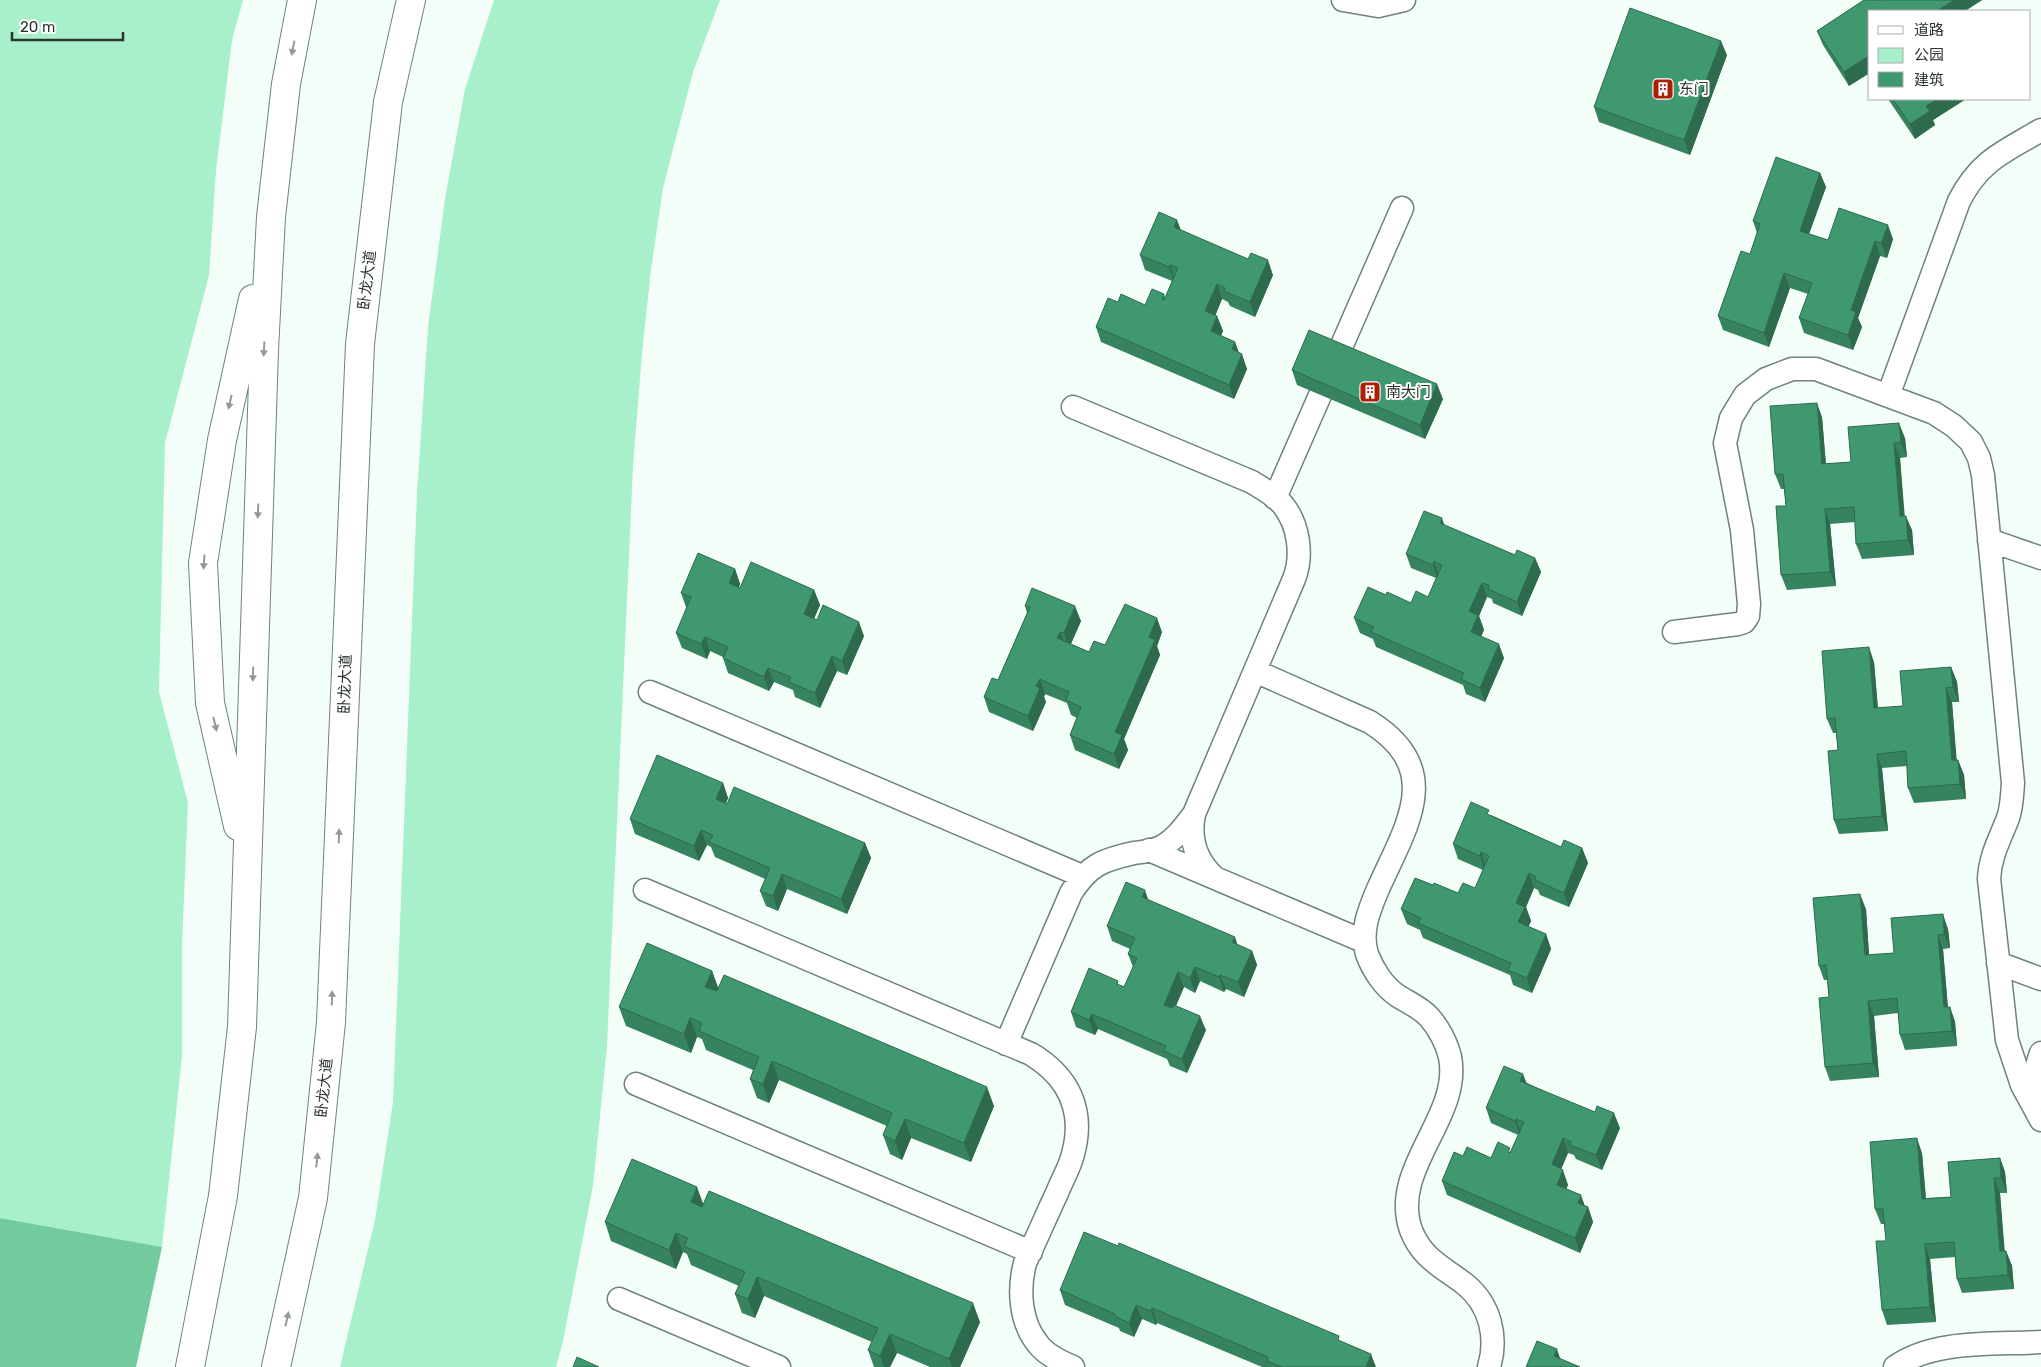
<svg xmlns="http://www.w3.org/2000/svg" width="2041" height="1367" font-family="Rubik,'Noto Sans SC',sans-serif">
<style>
.green{fill:#a8f0cb}
.forest{fill:#72ca9f}
.lines{fill:none;stroke-linecap:round;stroke-linejoin:round}
.service-casing{stroke:#6e8478;stroke-width:25}
.secondary-casing{stroke:#6e8478;stroke-width:30}
.service{stroke:#fff;stroke-width:22}
.secondary{stroke:#fff;stroke-width:28}
.wall{fill:#378360}
.shaded-wall{fill:#2d6a4e}
.building{fill:#409870;stroke:#2d6a4e}
.oneway{fill:#959a97}
.labels{text-anchor:middle;stroke-width:4;stroke-linejoin:round;paint-order:stroke}
.poi-label{font-size:15px;fill:#2b342f;stroke:#fff;text-anchor:start}
.street-label{font-size:15px;fill:#2b342f;stroke:#fff}
</style>
<rect width="100%" height="100%" fill="#f4fef9"/>
<!-- green -->
<path class="green" d="M0,0h243l-11,40 -16,131 -7,104 -44,168 -6,249 29,111 -6,142v111l-20,191 -162,-29z
M494,0h226l-27,72 -30,116 -12,82 -9,83 -9,113 -26,580 -14,140 -30,155 -7,26h-216l35,-147 18,-118 24,-609 11,-166 17,-128 20,-110z"/>
<!-- forest -->
<path class="forest" d="M0,1218l162,29 -26,120h-136z"/>
<g class="lines">
<!-- service casing -->
<g class="service-casing">
<path id="service" d="M1343,0l35,6 26,-6
M1888,396l71,-195c21,-41 45,-49 82,-71
M1275,498l127,-290
M1989,540l52,18
M1674,632l64,-8 6,-2 4,-6 1,-12 -7,-74 -17,-87 6,-25 14,-23 21,-16 26,-10h24l118,44 20,13 17,16 8,16 4,17 30,308c-1,12 -1,24 -5,35 -8,21 -18,38 -19,61l18,161 15,45 19,35
M1255,671l115,51c76,48 36,104 8,167 -9,21 -18,43 -11,65 6,16 17,33 31,42 11,7 23,12 31,21 10,11 18,27 21,40 12,60 -61,112 -39,173 11,29 32,37 55,55 24,20 32,52 23,82
M650,692l432,184
M1194,814c-5,25 2,47 21,64
M1149,850l214,91
M645,890l386,164c38,23 54,56 42,100 -3,13 -11,26 -16,39 -11,23 -21,47 -32,70 -7,27 -5,59 13,81 8,11 23,18 35,23
M1998,963l43,16
M1006,1044l65,-151c18,-28 31,-33 63,-40 9,-1 19,-2 27,-6 14,-7 24,-21 33,-33l100,-235c9,-23 5,-54 -11,-74 -8,-10 -20,-16 -31,-23l-179,-75
M636,1084l395,168
M2035,1101c-2,-18 0,-31 6,-48
M619,1299l160,68
M1895,1367c39,-28 100,-22 146,-25"/>
</g>
<!-- secondary casing -->
<g class="secondary-casing">
<path id="secondary" d="M238,826l-28,-123 -7,-140 19,-123 31,-141
M190,1367l33,-171 19,-169 22,-677 7,-133 15,-133 16,-84
M276,1367l37,-169 18,-176 29,-678 28,-242 23,-102"/>
</g>
<!-- service -->
<use href="#service" class="service"/>
<!-- secondary -->
<use href="#secondary" class="secondary"/>
</g>
<!-- wall -->
<path class="wall" d="M1982,0l-17,11h-95l-21,75 -26,-41 -6,-14 63,-30z
M1727,55l-37,100 -91,-33 -5,-15z
M1888,99h78l-33,21 2,5 -20,14z
M1820,173l6,14 -17,47 19,6 65,-1 -6,19 -7,-2 -22,62 4,9 -9,23 -49,-17 -5,-15 9,-24 -18,-6 -21,59 -46,-17 -5,-14 32,-62 7,-21 -4,-12z
M1181,230l92,45 -18,42 -25,-11 -2,-4 -6,-3 -7,17h2l6,15 -2,5 14,6 4,11 8,16 -13,30 -133,-57 -5,-15 22,-25 27,3 19,-11 1,4 7,-17 -27,-11 -5,-15z
M1292,370l151,29 -18,40 -128,-54z
M1822,417l4,47 25,-2 54,-24 2,19 -7,1 4,58 8,14 2,25 -52,4 -6,-15 -1,-22 -25,2 6,62 -49,4 -6,-15 5,-69 -2,-17h-3l-6,-15z
M1444,525l71,30 20,3 6,14 -19,44 -29,-13 -1,-4 -5,-2 -8,19 5,14 -3,6 23,22 -19,44 -19,-8 -3,-9 -87,-38 -3,-8 -13,-6 -6,-15 32,-23 25,8 17,-6 8,-19 -25,-10 -5,-14z
M735,569l5,15 -1,3 1,1 74,2 6,15 -6,14 50,17 -17,39 -10,-4 -17,37 -25,-11 -2,-7 -19,-8 -5,9 -41,-18 -5,-15v-1l-13,-6 -3,8 -25,-11 -6,-15 11,-25 -1,-1 -5,-14z
M1025,606l56,15 -10,23 18,8 16,-7 57,-13 -5,14 3,9 -36,84 4,11 -9,19 -44,-19 -5,-15 7,-17 -6,-3 -4,-12 -22,-9 -1,3 2,5 -13,29 -44,-19 -5,-15 14,-17 29,-67z
M1874,662l4,46 25,-2 48,-39 6,15 2,20h-7l4,58h2l6,15 2,24 -52,4 -6,-15 -1,-22 -25,2 6,63 -49,3 -5,-14 4,-70 -2,-17h-3l-6,-14z
M723,783l5,15 -2,5 139,40 6,15 -24,56 -60,-25 -9,22 -12,-5 -6,-15 5,-12 -50,-22 -4,-10 -4,-2 -8,16 -64,-27 -5,-15z
M1491,815l70,32 21,1 6,15 -19,44 -29,-12 -2,-5 -4,-2 -8,19 5,14 -3,6 18,7 5,15 -19,44 -19,-8 -3,-10 -87,-37 -3,-8 -13,-6 -6,-15 32,-24 25,8 17,-5 8,-18 -25,-11 -5,-15z
M1148,900l90,45 14,6 5,14 -13,32 -18,-8 -2,3 -24,-11 -5,12 -11,-6 -8,19 30,24 -19,43 -17,-7 -3,-7 -69,-30 -3,6 -19,-8 -5,-15 49,-27 4,2 9,-20 -5,-13 2,-5 -18,-8 -5,-15z
M1866,909l3,46 25,-2 54,-24 2,19 -7,1 5,58h2l5,15 2,24 -52,4 -5,-15 -2,-22 -24,3 5,61 -49,4 -5,-14 4,-70 -1,-17h-4l-5,-14z
M712,971l6,17 276,118 -23,56 -60,-24 -9,22 -12,-6 -7,-19 4,-9 -108,-46 -10,23 -12,-5 -7,-19 3,-9 -47,-20 -4,-11 -5,-2 -6,16 -65,-27 -7,-19z
M1527,1083l93,45 -18,42 -26,-11 -2,-4 -6,-2 -7,16 7,16 -2,4 19,17 3,1 5,15 -13,31 -133,-58 -5,-14 21,-25 28,2 20,-7 7,-16 -27,-12 -5,-15z
M1922,1153l4,45 25,-1 49,-39 5,14 2,21h-7l4,58h2l6,15 2,23 -52,4 -5,-14 -2,-22 -25,2 6,63 -49,3 -5,-15 4,-69 -2,-17h-3l-6,-15z
M703,1204l277,118 -20,45h-30l-33,-14 -7,14h-16l-6,-17 4,-8 -108,-46 -9,22 -13,-5 -7,-19 4,-8 -48,-21 -4,-11 -4,-2 -7,17 -65,-28 -6,-19z
M1060,1290l281,52 35,25h-114l-105,-44 -1,2 -14,-6 -8,18 -14,-6 -1,-3 -54,-23z"/>
<!-- shaded-wall -->
<path class="shaded-wall" d="M1954,0h28l-17,11h-28z
M1721,41l6,14 -37,100 -6,-15z
M1870,55v18l-21,13 -5,-14z
M1938,99h28l-33,21 2,5 -20,14 -5,-15 16,-18z
M1820,173l6,14 -21,58 -5,-14z
M1177,220l6,15 -9,-8z
M1888,225l5,14 -6,19 -6,-15z
M1875,241l5,15 -22,62 4,9 -9,23 -5,-15 3,-25z
M1268,260l5,15 -18,42 -5,-15z
M1170,265l5,15 -1,2 -5,-15z
M1784,273l6,15 -21,59 -5,-14z
M1217,284l5,15 -11,27 -6,-15z
M1217,316l6,15 -7,15 -5,-15z
M1235,342l5,15 -8,-8z
M1242,354l5,15 -13,30 -5,-14z
M1437,384l6,15 -18,40 -5,-14z
M1817,403l5,14 5,62 -5,-15z
M1899,423l6,15 2,19 -6,-14z
M1894,443l6,15 6,73 -6,-15z
M1825,509l5,15 6,62 -6,-14z
M1906,516l6,14 2,25 -6,-15z
M1442,518l5,15 -7,-10z
M1535,558l6,14 -19,44 -5,-14z
M1434,561l5,15 -1,3 -5,-14z
M735,569l5,15 -6,14 -5,-15z
M1482,583l5,14 -8,19 5,14 -7,16 -6,-14 -2,-21z
M814,590l6,15 -11,24 -5,-15z
M1075,606l6,15 -12,27 -5,-15z
M1157,618l5,14 -5,14 3,9 -36,84 4,11 -9,19 -5,-15 1,-22 34,-95z
M859,622l5,14 -17,39 -5,-14z
M1060,632l6,14 -9,-8z
M705,637l5,14 -3,8 -6,-15z
M1499,644l5,14 -19,44 -5,-14z
M1869,647l5,15 5,61 -5,-15z
M832,656l5,15 -17,37 -5,-15z
M1951,667l6,15 2,20 -6,-15z
M768,668l6,14 -5,9 -5,-14z
M1040,679l5,15 -1,3 2,5 -13,29 -5,-15 8,-30z
M1946,688l6,14 6,73 -6,-15z
M1877,754l5,14 6,63 -6,-15z
M1958,760l6,15 2,24 -6,-15z
M723,783l5,15 -7,16 -5,-15z
M701,830l6,15 -8,16 -5,-15z
M865,843l6,15 -24,56 -6,-15z
M1582,848l6,15 -19,44 -5,-14z
M1481,852l5,15 -1,4 -5,-15z
M1529,873l5,15 -8,19 5,14 -7,16 -6,-15 -2,-19z
M782,874l5,15 -9,22 -5,-15z
M1145,890l5,15 -8,-8z
M1860,894l6,15 4,61 -5,-15z
M1943,914l5,15 2,19 -6,-14z
M1546,934l5,15 -19,44 -5,-15z
M1938,935l5,14 6,73 -5,-15z
M1235,937l5,15 -8,-10z
M1252,951l5,14 -13,32 -6,-15z
M1195,967l5,14 -5,12 -5,-15z
M712,971l7,19 -7,16 -7,-19z
M1178,972l6,15 -14,32 -6,-14z
M1220,975l6,14 -2,3 -5,-15z
M1868,1001l6,15 5,61 -6,-14z
M1950,1007l5,15 2,24 -5,-15z
M1092,1014l6,15 -3,6 -6,-15z
M1200,1016l6,14 -19,43 -5,-14z
M690,1018l7,19 -6,16 -7,-19z
M772,1061l7,19 -10,23 -6,-19z
M1523,1074l6,15 -9,-8z
M987,1087l7,19 -23,56 -7,-19z
M1614,1113l6,15 -18,42 -6,-15z
M905,1119l6,19 -9,22 -7,-19z
M1516,1119l5,14 -1,3 -5,-15z
M1563,1138l5,15 -11,26 -5,-15z
M1917,1138l5,15 5,60 -5,-14z
M2000,1158l5,14 2,21 -6,-15z
M1563,1170l5,15 -6,14 -5,-14z
M1994,1178l6,15 6,73 -6,-15z
M697,1187l7,19 -6,15 -7,-19z
M1581,1195l5,14 -8,-6z
M1588,1207l5,15 -13,31 -5,-15z
M676,1233l7,19 -7,17 -7,-19z
M1925,1244l5,15 6,63 -6,-15z
M2006,1251l6,15 2,23 -6,-14z
M757,1277l7,19 -9,22 -7,-19z
M973,1303l7,19 -20,45h-8l-3,-8z
M1136,1305l6,14 -8,18 -5,-14z
M1152,1308l5,15 -1,2 -5,-14z
M890,1334l7,19 -7,14h-6l-4,-11z
M1557,1349l5,15 -8,-8z
M1371,1354l5,13h-10z"/>
<!-- building -->
<path class="building" d="M1864,0h16v1l2,-1h72l-17,11h-67v44l-26,17 -27,-41z
M1630,8l91,33 -37,99 -90,-33z
M1893,99h45l-12,7 4,5 -20,13z
M1776,157l44,16 -20,58 28,9 11,-32 49,17 -7,18 -6,-2 -24,69 5,2 -8,23 -49,-17 13,-35 -28,-10 -20,60 -46,-17 23,-65 9,3 10,-30 -7,-3z
M1159,212l18,8 -3,7 74,32 3,-6 17,7 -18,42 -26,-11 1,-3 -8,-4 -12,27 12,5 -6,15 24,11 -3,7 10,5 -13,31 -133,-58 12,-29 10,4 3,-8 24,11 7,-16 12,5 -2,5 2,1 14,-32 -8,-3 -1,2 -29,-12z
M1309,330l128,54 -17,41 -128,-55z
M1817,403l5,61 29,-2 -3,-35 51,-4 2,20h-7l6,73h6l2,24 -52,4 -2,-37 -29,2 5,63 -49,3 -5,-69h10l-3,-32h-8l-5,-68z
M1424,511l18,7 -2,5 75,32 2,-5 18,8 -18,44 -29,-13 1,-4 -7,-2 -13,28 9,4 -7,17 28,12 -19,44 -19,-9 3,-6 -93,-41 3,-5 -20,-9 14,-31 18,8 1,-3 24,11 5,-12 12,6 14,-32 -8,-4 -1,4 -27,-11z
M698,553l37,16 -6,14 11,5 11,-26 63,28 -10,24 13,6 6,-15 36,17 -17,39 -10,-5 -17,37 -26,-11 2,-5 -23,-9 -4,9 -41,-19 5,-11 -23,-10 -4,7 -25,-11 15,-36 -10,-4z
M1032,588l43,18 -11,27 -4,-1 -3,6 32,14 5,-11 11,4 20,-41 32,14 -8,19 6,3 -40,92 7,3 -8,19 -44,-19 11,-28 -15,-7 3,-8 -29,-13 -4,7 4,2 -12,28 -44,-19 8,-19 6,2 32,-73 -5,-1z
M1869,647l5,61 29,-2 -3,-35 51,-4 2,20 -7,1 6,72h6l2,24 -52,4 -2,-37 -29,3 5,62 -48,4 -6,-69 10,-1 -3,-32 -8,1 -5,-68z
M657,755l66,28 -7,16 11,5 7,-17 131,56 -24,56 -59,-25 -9,22 -13,-5 10,-23 -61,-26 4,-7 -12,-5 -7,16 -64,-27z
M1471,802l18,8 -2,4 74,33 3,-7 18,8 -18,45 -29,-13 1,-3 -7,-4 -13,30 9,4 -7,15 28,12 -19,44 -19,-8 3,-7 -93,-40 3,-5 -20,-9 14,-31 18,7 1,-2 24,10 5,-10 12,5 14,-32 -8,-4 -1,4 -27,-12z
M1126,882l19,8 -3,7 93,40 -3,5 20,9 -14,31 -18,-7 -1,2 -24,-10 -5,11 -12,-6 -14,33 8,3 2,-3 26,11 -18,43 -18,-8 2,-5 -74,-32 -3,6 -18,-8 18,-44 29,13 -1,3 7,3 13,-29 -9,-4 7,-16 -28,-12z
M1860,894l5,61 29,-2 -3,-35 52,-4 1,20 -6,1 6,72h6l2,24 -52,4 -3,-37 -29,3 5,62 -48,4 -6,-69 10,-1 -3,-32 -7,1 -6,-68z
M647,943l65,28 -7,16 12,4 7,-16 263,112 -23,56 -59,-24 -10,22 -12,-6 9,-22 -120,-52 -9,23 -13,-5 9,-22 -60,-26 3,-8 -12,-5 -6,16 -65,-27z
M1504,1066l19,8 -3,7 75,31 2,-6 17,7 -18,42 -26,-10 1,-3 -8,-4 -11,26 11,6 -6,15 24,10 -3,8 10,4 -13,31 -133,-57 12,-29 9,4 4,-9 24,11 7,-16 12,6 -2,4 2,1 14,-31 -8,-3 -1,2 -29,-13z
M1917,1138l5,61 29,-2 -3,-35 52,-4 1,20h-7l6,73h6l2,24 -51,4 -3,-37 -29,2 5,63 -48,3 -6,-69h10l-3,-32h-8l-5,-67z
M632,1159l65,28 -6,15 11,5 7,-16 264,112 -24,56 -59,-25 -10,22 -12,-6 10,-22 -121,-51 -9,22 -13,-5 10,-22 -61,-26 4,-8 -12,-5 -7,17 -64,-28z
M1084,1232l34,14 1,-3 220,93 -1,4 33,14 -5,13h-84l-15,-6 1,-4 -116,-49 -1,3 -15,-6 -7,18 -15,-7 1,-2 -55,-24z
M1537,1341l20,8 -3,7 26,11h-54z
M577,1357l22,10h-26z"/>
<!-- one-way arrows -->
<defs><path id="oneway-solid" d="M-6-.8H1V-3.2L6.5 0L1 3.2V.8H-6Z" transform="scale(1.25)"/></defs>
<g class="oneway">
<use href="#oneway-solid" transform="translate(293 48) rotate(101)"/>
<use href="#oneway-solid" transform="translate(264 349) rotate(93)"/>
<use href="#oneway-solid" transform="translate(230 402) rotate(103)"/>
<use href="#oneway-solid" transform="translate(258 511) rotate(92)"/>
<use href="#oneway-solid" transform="translate(204 562) rotate(94)"/>
<use href="#oneway-solid" transform="translate(253 674) rotate(92)"/>
<use href="#oneway-solid" transform="translate(215 724) rotate(77)"/>
<use href="#oneway-solid" transform="translate(339 836) rotate(-88)"/>
<use href="#oneway-solid" transform="translate(332 998) rotate(-88)"/>
<use href="#oneway-solid" transform="translate(317 1160) rotate(-84)"/>
<use href="#oneway-solid" transform="translate(287 1319) rotate(-78)"/>
</g>
<!-- icons -->
<defs>
<g id="building-square" transform="scale(1.125)"><rect x="-9" y="-9" width="18" height="18" rx="4" fill="#ac1e05" stroke="#fff"/><path d="M-4-6H4V6H1V3H-1V6H-4ZM-2.5-4.3h1.7v1.8h-1.7ZM.8-4.3h1.7v1.8H.8ZM-2.5-1h1.7V.8h-1.7ZM.8-1h1.7V.8H.8Z" fill="#fff"/></g>
</defs>
<g fill-rule="evenodd">
<use href="#building-square" x="1663" y="89"/>
<use href="#building-square" x="1370" y="392"/>
</g>
<g class="labels">
<!-- poi labels -->
<g class="poi-label">
<text x="1679" y="94">东门</text>
<text x="1386" y="397">南大门</text>
</g>
<!-- street labels -->
<g class="street-label">
<text transform="translate(367 280) rotate(-83)" y="5">卧龙大道</text>
<text transform="translate(345 684) rotate(-88)" y="5">卧龙大道</text>
<text transform="translate(324 1088) rotate(-84)" y="5">卧龙大道</text>
</g>
</g>
<!-- legend -->
<rect x="1868" y="10" width="162" height="90" fill="#ffffff" stroke="#aaaeac"/>
<rect x="1878" y="26" width="25" height="8" fill="#ffffff" stroke="#aaaeac"/>
<text x="1914" y="35" font-size="15" fill="#2b342f">道路</text>
<rect x="1878" y="48" width="25" height="15" fill="#a8f0cb" stroke="#aaaeac"/>
<text x="1914" y="60" font-size="15" fill="#2b342f">公园</text>
<rect x="1878" y="72" width="25" height="15" fill="#409870" stroke="#aaaeac"/>
<text x="1914" y="85" font-size="15" fill="#2b342f">建筑</text>
<!-- scale -->
<path d="M12 32v8h111v-8" fill="none" stroke="#2b342f" stroke-width="2.5"/>
<text x="20" y="32" font-size="15" fill="#2b342f" stroke="#ffffff" stroke-width="4" paint-order="stroke">20 m</text>
</svg>
